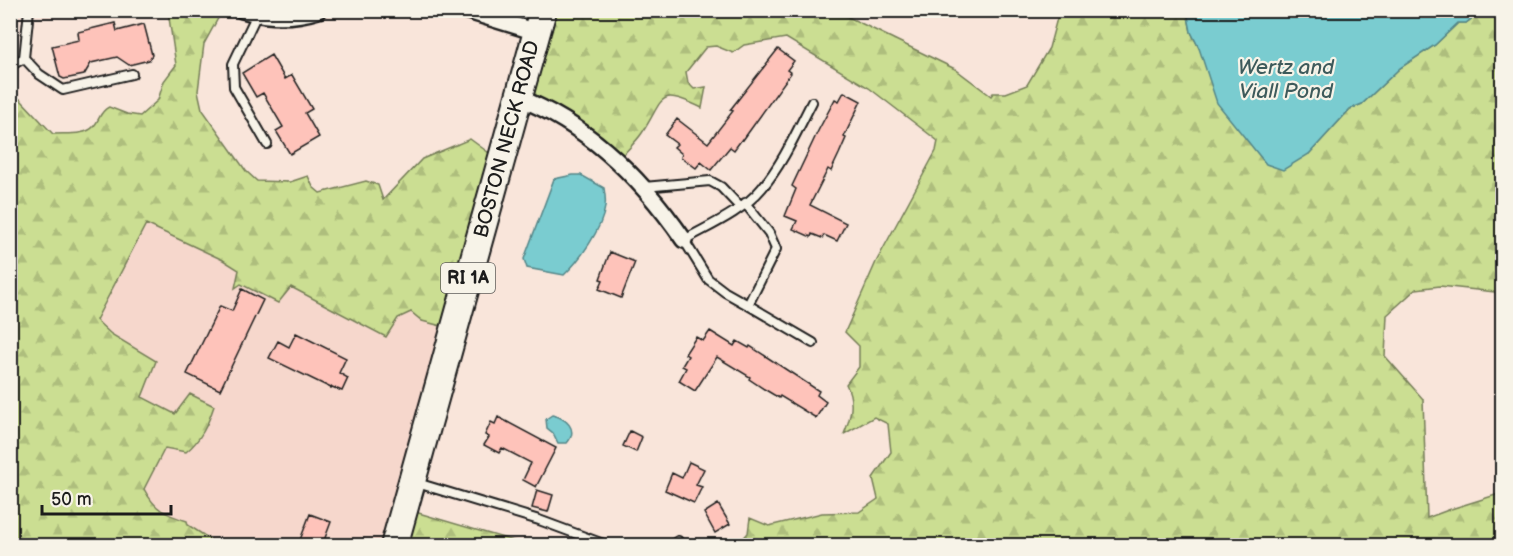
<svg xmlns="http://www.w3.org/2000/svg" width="1513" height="556" font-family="'Balsamiq Sans',sans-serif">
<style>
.built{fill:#f6d7cc}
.forest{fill:url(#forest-firs);stroke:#747d57;stroke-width:1.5}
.water{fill:#7accd0;stroke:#548688;stroke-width:1.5}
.building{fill:#fec3ba;stroke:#1c1c1c;stroke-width:1.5}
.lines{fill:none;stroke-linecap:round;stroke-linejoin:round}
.service-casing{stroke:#1c1c1c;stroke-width:12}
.minor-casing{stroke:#1c1c1c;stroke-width:20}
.primary-casing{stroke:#1c1c1c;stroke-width:30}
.service{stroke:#f7f3e8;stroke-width:8}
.minor{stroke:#f7f3e8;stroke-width:15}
.primary{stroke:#f7f3e8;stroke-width:26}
.labels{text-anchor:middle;stroke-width:4.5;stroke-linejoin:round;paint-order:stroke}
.shield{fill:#f7f3e8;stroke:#5e5c59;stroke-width:1.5}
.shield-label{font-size:18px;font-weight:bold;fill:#1c1c1c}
.street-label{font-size:20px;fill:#1c1c1c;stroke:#f7f3e8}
.water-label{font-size:21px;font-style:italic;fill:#3d5a5b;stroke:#f7f3e8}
</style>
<defs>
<pattern id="forest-firs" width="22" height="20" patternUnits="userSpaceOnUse" patternTransform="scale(1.5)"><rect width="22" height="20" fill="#cbde92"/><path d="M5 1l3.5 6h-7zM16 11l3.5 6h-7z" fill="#aebe7d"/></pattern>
</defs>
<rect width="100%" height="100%" fill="#f9e5da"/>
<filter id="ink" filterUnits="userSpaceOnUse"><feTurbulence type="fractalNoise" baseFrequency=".0167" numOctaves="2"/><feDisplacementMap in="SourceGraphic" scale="12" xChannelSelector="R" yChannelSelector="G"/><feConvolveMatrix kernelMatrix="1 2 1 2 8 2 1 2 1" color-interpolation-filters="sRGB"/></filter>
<g filter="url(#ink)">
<!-- built -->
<path class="built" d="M146,224l77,36 16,10 2,14 37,19 13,-16 94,50 13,-19 13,-6 43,17 -60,216h-175l-31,-20 -1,-4 -19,-6 -16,-11 -9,-15 22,-42 21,5 -11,-38 -33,-18 14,-35 -45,-27 -15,-14z"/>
<!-- forest -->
<path class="forest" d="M168,11h54l-18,33 -6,47 4,18 44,62 11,10 33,1 18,-6 5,11 7,6 46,-12 12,4 5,15 39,-41 48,-20 30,22 -47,168 -31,-8 -11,-9 -13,6 -12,19 -95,-50 -13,16 -37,-19 -6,4 4,-18 -16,-10 -77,-36 -50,96 15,14 45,27 -14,36 33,17 15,-20 24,12c-6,18 -13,34 -28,46l-21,-4 -21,41c11,21 21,25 43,32l1,4 31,20 -208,1v-441l9,-6 33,35c12,-1 33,2 41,-8 6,-7 6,-15 15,-19l18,7 13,2 18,-16 6,-19 12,-16z
M488,11h348l119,58 36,27 2,-3h13l21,-8 22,-37 10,-37h128l4,21 8,16 110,106 41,-45 12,-5 38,-36 35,-23 23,-22h8l16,-12h20v289l-7,-8 -55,-6 -24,3 -29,26 -2,41 38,43 4,119 24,-9 51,-16v52h-765l11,-12 2,-15 19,8 53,-13 37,-1 19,-13 -5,-21 18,-26 -3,-28 -14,-7 -30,17c7,-17 11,-33 2,-50l13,-17v-21l-14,-14 31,-70 60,-111 2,-10 -69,-53 -83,-50 -42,7 -11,8 -17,-7 -10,1 -20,25 2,11 6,6 12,-2 -4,21c-45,-22 -37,-10 -60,25 -6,9 -15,17 -22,25l-96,-59 17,-73z
M405,509l122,36 -133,1z"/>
<!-- water -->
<path class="water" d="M1187,11v-1l295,1 -16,12h-8l-23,22 -35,23 -38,36 -12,5 -41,45 -26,16 -17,-6 -49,-61 -18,-55 -8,-16z
M573,175h8l23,13c1,6 2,13 1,19 -3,22 -25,53 -41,68l-37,-7 -3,-9 30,-80z
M552,415c14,3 27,14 15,28h-9l-5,-10 -6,-5 -1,-9z"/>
<!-- building -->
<path class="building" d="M115,23l2,8 27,-7 8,31 -3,5 -20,5 -12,-8 -26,6 -7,12 -20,4 -4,-2 -8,-31 27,-6 -1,-8z
M778,49l16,12 -7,9 4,3 -48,67 -1,-1 -8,11 -4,-3 -19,23 -10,-8 -5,6 -15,-11 1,-3 -8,-7 3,-3 -12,-9 12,-16 31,24 25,-32 -3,-1z
M271,55l14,24 7,-4 20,34 -7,4 14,24 -29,17 -14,-23 7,-4 -20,-34 -7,4 -14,-24z
M844,92l17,9 -17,36 2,1 -7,16 -8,17 -3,-2 -18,36 36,18 -9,18 -13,-6 -2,3 -10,-4 -1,3 -18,-8 4,-8 -12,-5 11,-27 -4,-3 26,-55 17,-32 4,2z
M610,252l25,10 -14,36 -22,-9 4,-9 -3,-1z
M242,289l21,11 -43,90 -33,-16 33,-68 12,5z
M710,331l24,15 3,-5 12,7 1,-2 69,45 -2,4 9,7 -10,16 -36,-22 -1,2 -15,-9 -15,-10 1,-2 -33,-20 -22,34 -16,-10 7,-13 -4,-2 6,-10 -3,-2 11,-17 7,4z
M296,333l50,25 -7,15 9,5 -6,13 -10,-4 -1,1 -62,-30 9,-17 11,6z
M498,417l58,31 -20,39 -13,-7 8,-17 -29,-15 -3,5 -15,-8 5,-8 -4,-2 6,-13 4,2z
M630,431l12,6 -6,15 -13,-6z
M689,462l15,7 -8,16 6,2 -8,16 -29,-13 7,-17 10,5z
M537,490l16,5 -5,17 -16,-4z
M718,504l12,20 -15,9 -11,-20z
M310,514l21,8 -9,24h-8l-14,-6z"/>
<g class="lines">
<!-- service casing -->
<g class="service-casing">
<path id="service" d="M257,14l-24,50 1,23 33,57
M24,58l5,-48
M10,66l14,-8 15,16 24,16 69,-16
M644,187l66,-6 11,6 19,20
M745,203l24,30 7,16 -28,56 65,38
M748,305l-23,-13 -17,-13 -24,-39c27,-15 58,-28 78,-52 21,-25 35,-57 50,-86
M417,483l122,37 70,26
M671,546l7,-5"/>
</g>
<!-- minor casing -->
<g class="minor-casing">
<path id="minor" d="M242,10c24,7 51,8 76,0
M465,10l71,22
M519,98c70,27 123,81 165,142"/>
</g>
<!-- primary casing -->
<g class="primary-casing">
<path id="primary" d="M394,546l149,-536"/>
</g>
<!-- service -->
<use href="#service" class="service"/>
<!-- minor -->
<use href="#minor" class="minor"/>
<!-- primary -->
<use href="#primary" class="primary"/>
</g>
</g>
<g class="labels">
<!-- shield labels -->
<rect class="shield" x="441" y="263" width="54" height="30" rx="4.5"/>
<g class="shield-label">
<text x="468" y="284">RI 1A</text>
</g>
<!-- street labels -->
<g class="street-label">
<text transform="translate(506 139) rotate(-75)" y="7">BOSTON NECK ROAD</text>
</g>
<!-- water labels -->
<g class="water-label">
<text x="1286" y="74">Wertz and<tspan x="1286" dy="24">Viall Pond</tspan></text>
</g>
</g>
<!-- margin -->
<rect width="1513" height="556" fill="none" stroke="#f7f3e8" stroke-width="36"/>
<rect x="18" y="18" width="1477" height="520" fill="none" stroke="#1c1c1c" stroke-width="2" filter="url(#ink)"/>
<!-- scale -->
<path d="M42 505v9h129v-9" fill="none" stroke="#1c1c1c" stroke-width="3"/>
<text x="51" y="505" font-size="18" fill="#1c1c1c" stroke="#f7f3e8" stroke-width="4.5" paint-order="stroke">50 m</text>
</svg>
